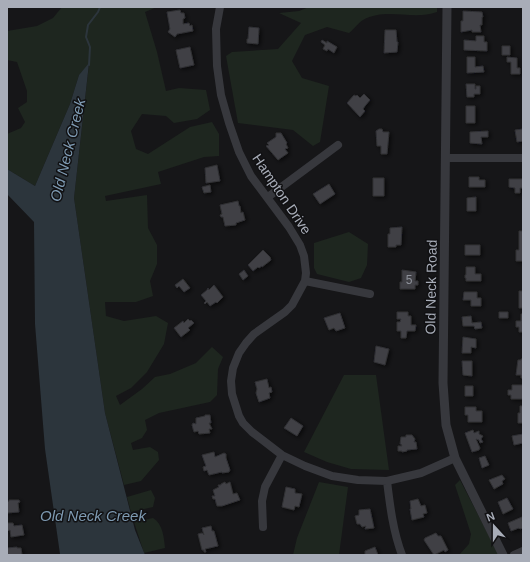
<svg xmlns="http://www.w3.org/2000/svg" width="530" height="562" font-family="Arial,sans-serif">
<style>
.green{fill:#1e261f}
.water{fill:#2c353c}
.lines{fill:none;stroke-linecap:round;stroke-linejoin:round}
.stream{stroke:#2c353c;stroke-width:2}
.building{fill:#404145;stroke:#303034;filter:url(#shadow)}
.minor{stroke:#37383d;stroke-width:8}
.tertiary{stroke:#37383d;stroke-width:9}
.labels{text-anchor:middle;stroke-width:3;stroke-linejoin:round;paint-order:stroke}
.number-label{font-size:12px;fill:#8e929b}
.street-label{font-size:14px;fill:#a8adb8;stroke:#111113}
.water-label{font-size:15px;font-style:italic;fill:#7f9bb3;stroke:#111113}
</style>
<defs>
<filter id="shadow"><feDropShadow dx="2" dy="1.5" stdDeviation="2" flood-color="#0009"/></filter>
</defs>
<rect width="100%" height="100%" fill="#161618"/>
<!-- green -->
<path class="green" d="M62,7h95l-12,5 12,40 9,39 13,-3 27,2 4,20 -13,9 -23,4 -8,-7 -24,-2 -11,17 5,18 12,5 42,-27 22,-5 7,12v22l-15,1 -46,15 3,12 -56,12 1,5 41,-6 1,33 9,17v19l-7,17 3,15 -17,6h-31l1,14 18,5 32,-5 12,7 -4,21 -17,28 -16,16 -15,8 4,9 22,-16 13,-12 15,-3 26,-11 16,-16 11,10 -5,12 -1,26 -7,7 -51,11 -14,7 2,10 -5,8 -11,5 2,7 17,-3 8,5 1,8 -18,21 -17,4 -19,-72 -31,-215 15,-134 -10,11 -9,29 -35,82 -28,-17v-35l14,-6 4,-6 -7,-14 9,-6v-11l-10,-29 -10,-2v-29l30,-5 16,-8z
M309,7h128v5c-24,9 -50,-5 -74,8 -5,3 -9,9 -14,13l-22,-6 -22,8 -13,26 10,17 27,8 -9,56 -7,4 -20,-16 -55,-7 -12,-67 6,-4 46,-3 23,-26 -22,-10 20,-2z
M349,232l19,12 -1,21 -6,13 -12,4 -32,-8 -3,-6v-25z
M344,375h32l13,95 -38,-1 -24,-7 -23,-10z
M460,480l39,75h-40l10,-11 2,-10 -16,-49z
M319,482l29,5 -9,68h-46l4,-17z
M151,490l4,8 -2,9 -22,5 -4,-15z
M153,518c10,6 11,20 12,30l-21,5 -10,-31z"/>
<!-- water -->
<path class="water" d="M89,63l-15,135 31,215 30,117 10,25 -85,-1 -15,-105 -10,-125 -1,-102 -27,-28v-25l28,17 35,-82 9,-29z"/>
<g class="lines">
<!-- stream -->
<path class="stream" d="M89,65l1,-18 -4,-10 2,-12 10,-13 2,-5"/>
</g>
<!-- building -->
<path class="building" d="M180,10l1,3h3l1,5 -2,1v5l6,-1 1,3 2,-1 1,6 -16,3 -2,3 -7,-5 2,-3 -3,-17z
M463,11l19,1 1,5h-1v8h-2l1,7h-9v-2l-11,2v-11h2z
M249,27l10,1 -1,16 -11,-1v-4h1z
M385,30h11l1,12h1l-1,10 -13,1z
M476,36h8v6h3v9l-23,-1v-10l12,1z
M322,40l5,3v-2l10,6 -3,6 -6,-4 -1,2 -4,-2 2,-4 -4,-3z
M502,46h8v9h-8z
M190,47l4,18 -14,3 -4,-18z
M467,57h8v10l8,-1 1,6 -17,1z
M507,57l10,1v10h3v6h-9v-12h-4z
M466,84h9v5h1v-3h4v8h-6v3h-7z
M364,94l6,6 -5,6 -2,3 2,2 -5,6 -13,-14 7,-8 2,1 1,-1 3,3z
M466,106h9v17h-9z
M379,129h3l1,3h6l-2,22h-6v-8h-4l-1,-15z
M523,129v12l-6,1 -2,-12z
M488,131v6h-7l1,7 -12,-1v-11z
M276,133h5l6,10 -1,1 2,4 -3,1 3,4 -10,7 -12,-14 3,-1 -2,-2 9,-6z
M217,165l3,16 -14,2 -1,-15z
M469,177h10v3h6v7h-16z
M373,178h11v18h-11z
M509,179h14v9h-3v5h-5v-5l-6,-1z
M329,184l6,10 -15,10 -7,-10z
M210,185l1,7 -7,1 -2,-6z
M476,197v14h-9v-13z
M238,201l1,5h1l1,7 2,-1 2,8 -9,3v2l-11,1 -2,-9h-2l-1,-2 2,-1 -2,-9z
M402,227l-1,18h-5v2h-8v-13h2v-6z
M519,231h4v30h-7v-11h3z
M465,245h15v10h-15z
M263,250l7,7 1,3 -9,7v-1l-3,2 -1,-1 -5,4 -5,-6z
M466,267h9v7h6v7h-15v-3h-1v-3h1z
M244,270l4,6 -5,4 -4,-6z
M402,270l14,2 -1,9h3v4h-3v4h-15v-7h2z
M183,279l7,9 -6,4 -5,-6 -2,2 -2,-3z
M214,285l9,12 -6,6 -1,-1 -6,4 -3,-4 -2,2 -1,-1 2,-2 -5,-6 6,-5 1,-2 1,2z
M519,291h4v17h-4z
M464,292h13v6h4v8h-10v-6h-8z
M397,312h11v4h3v9h5l-1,6h-8l-1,7h-5v-7h-4v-9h3l1,-3h-4z
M499,312h9v6h-9z
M340,313l5,15 -9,3 -2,-3 -5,2 -5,-12z
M521,314h2v18h-4v-5h-3v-6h5z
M471,316l1,7 9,-1 1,6 -7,1 -1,-3h-11l-1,-9z
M188,319l2,2 1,-1 3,3 -6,5 2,2 -9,7 -7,-9 9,-7 1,2z
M463,337l13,2v9l-5,-1v6h-9z
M376,346l13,3 -4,16 -11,-3z
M521,359h2v19h-2v-3h-5l2,-15h3z
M462,361h10v15l-9,-1z
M267,379l2,9 2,-1 1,5 -3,1 1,5 -11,4 -3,-9 1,-4 -2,-7z
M512,385h11v14h-12v-4h-3v-5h4z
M465,386h8v10h-8z
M520,406h3v17h-5v-10h2z
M465,407h11v4h6v11h-14v-7h-3z
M205,415h5l1,8h-2l3,6h-3l1,4 -11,1 -1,-3 -4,1 -2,-7 1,-2 3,1v-6l9,-2z
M291,418l12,8 -6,10 -13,-8z
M473,430l1,3 5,-2v3l4,2 -2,3 2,3 -3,1 -1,-3 -3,-1 4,9 -1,2 -7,2 -7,-19z
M523,434v9l-9,2 -2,-9z
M406,435h6l3,4 -1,3h2l1,7 -10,1v1l-5,1v-1h-4v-5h4l-1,-2h-1l1,-7h5z
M214,452l1,5 9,-4 2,1v4l4,12 -1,2 -7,1v-1l-13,3 -2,-5 -3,1 -1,-4 3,-1 -4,-11z
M485,456l4,9 -7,3 -3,-10z
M502,475l3,4 -3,2 1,3 -9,5 -5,-9z
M225,482l1,2 4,-2 3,12 4,-1 3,7 -18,6h-5l-2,-7h-2l-1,-3h3l-2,-6 6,-3 -1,-2h3v-1z
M286,487l9,2v4l7,1 -3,13 -4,-1 -1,4 -12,-3z
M507,498l6,11 -10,5 -5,-12z
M418,499l3,7 4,-1 2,8 -4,1 1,3 -12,3 -2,-11h1l-1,-8z
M9,500h10l1,2 -2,1 1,9 -12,1v-11l2,-1z
M370,509l4,19 -9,1 1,-3 -4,1 -2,-3h-3l-2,-8 4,-1v-5z
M522,517l1,11 -3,1 -1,-1 -8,3 -3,-8z
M7,523h6l1,3 8,-1 2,10 -13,2 -1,-7 -3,1z
M211,526l1,5h2l4,15 -13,3 1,3h-2v-2h-2l-4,-16 4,-1 2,2 -2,-7z
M436,533l2,3h3l7,14 -3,2 -1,-2 -10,5 -10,-15 1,-2z
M17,547v1h4l1,7h-15v-7z
M375,547l3,8h-13v-4z"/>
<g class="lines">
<!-- minor -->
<path class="minor" d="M220,7l-4,22 1,37 4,29 8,28 10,29 12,24 38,51 11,18 4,11 2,17 -1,8 -13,24 -7,7 -31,22 -8,9 -7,10 -6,15 -2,13 1,13 7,22 4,7 9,9 30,23 23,11 27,10 26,4 29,1 34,-8 34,-15
M446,158h77
M268,197l70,-52
M305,281l65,13
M387,481c3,25 6,50 15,74
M263,527l-1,-26 3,-14 17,-32
M514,555l9,-4"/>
<!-- tertiary -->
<path class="tertiary" d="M447,7l-4,376 3,42 9,33 48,97"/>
</g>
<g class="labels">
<!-- number labels -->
<g class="number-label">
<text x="409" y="284">5</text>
</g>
<!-- street labels -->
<g class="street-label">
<text transform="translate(282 194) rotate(56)" y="5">Hampton Drive</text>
<text transform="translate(431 287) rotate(-89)" y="5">Old Neck Road</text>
</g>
<!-- water labels -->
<g class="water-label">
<text transform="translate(68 150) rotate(-76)" y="5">Old Neck Creek</text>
<text x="93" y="521">Old Neck Creek</text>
</g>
</g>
<!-- border -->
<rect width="530" height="562" fill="none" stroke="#a8adb8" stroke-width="16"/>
<!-- north arrow -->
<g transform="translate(494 526) rotate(339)" stroke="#111113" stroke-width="3" paint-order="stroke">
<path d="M0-3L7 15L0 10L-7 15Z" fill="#a8adb8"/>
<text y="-6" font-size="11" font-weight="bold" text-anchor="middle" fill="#a8adb8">N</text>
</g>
</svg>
